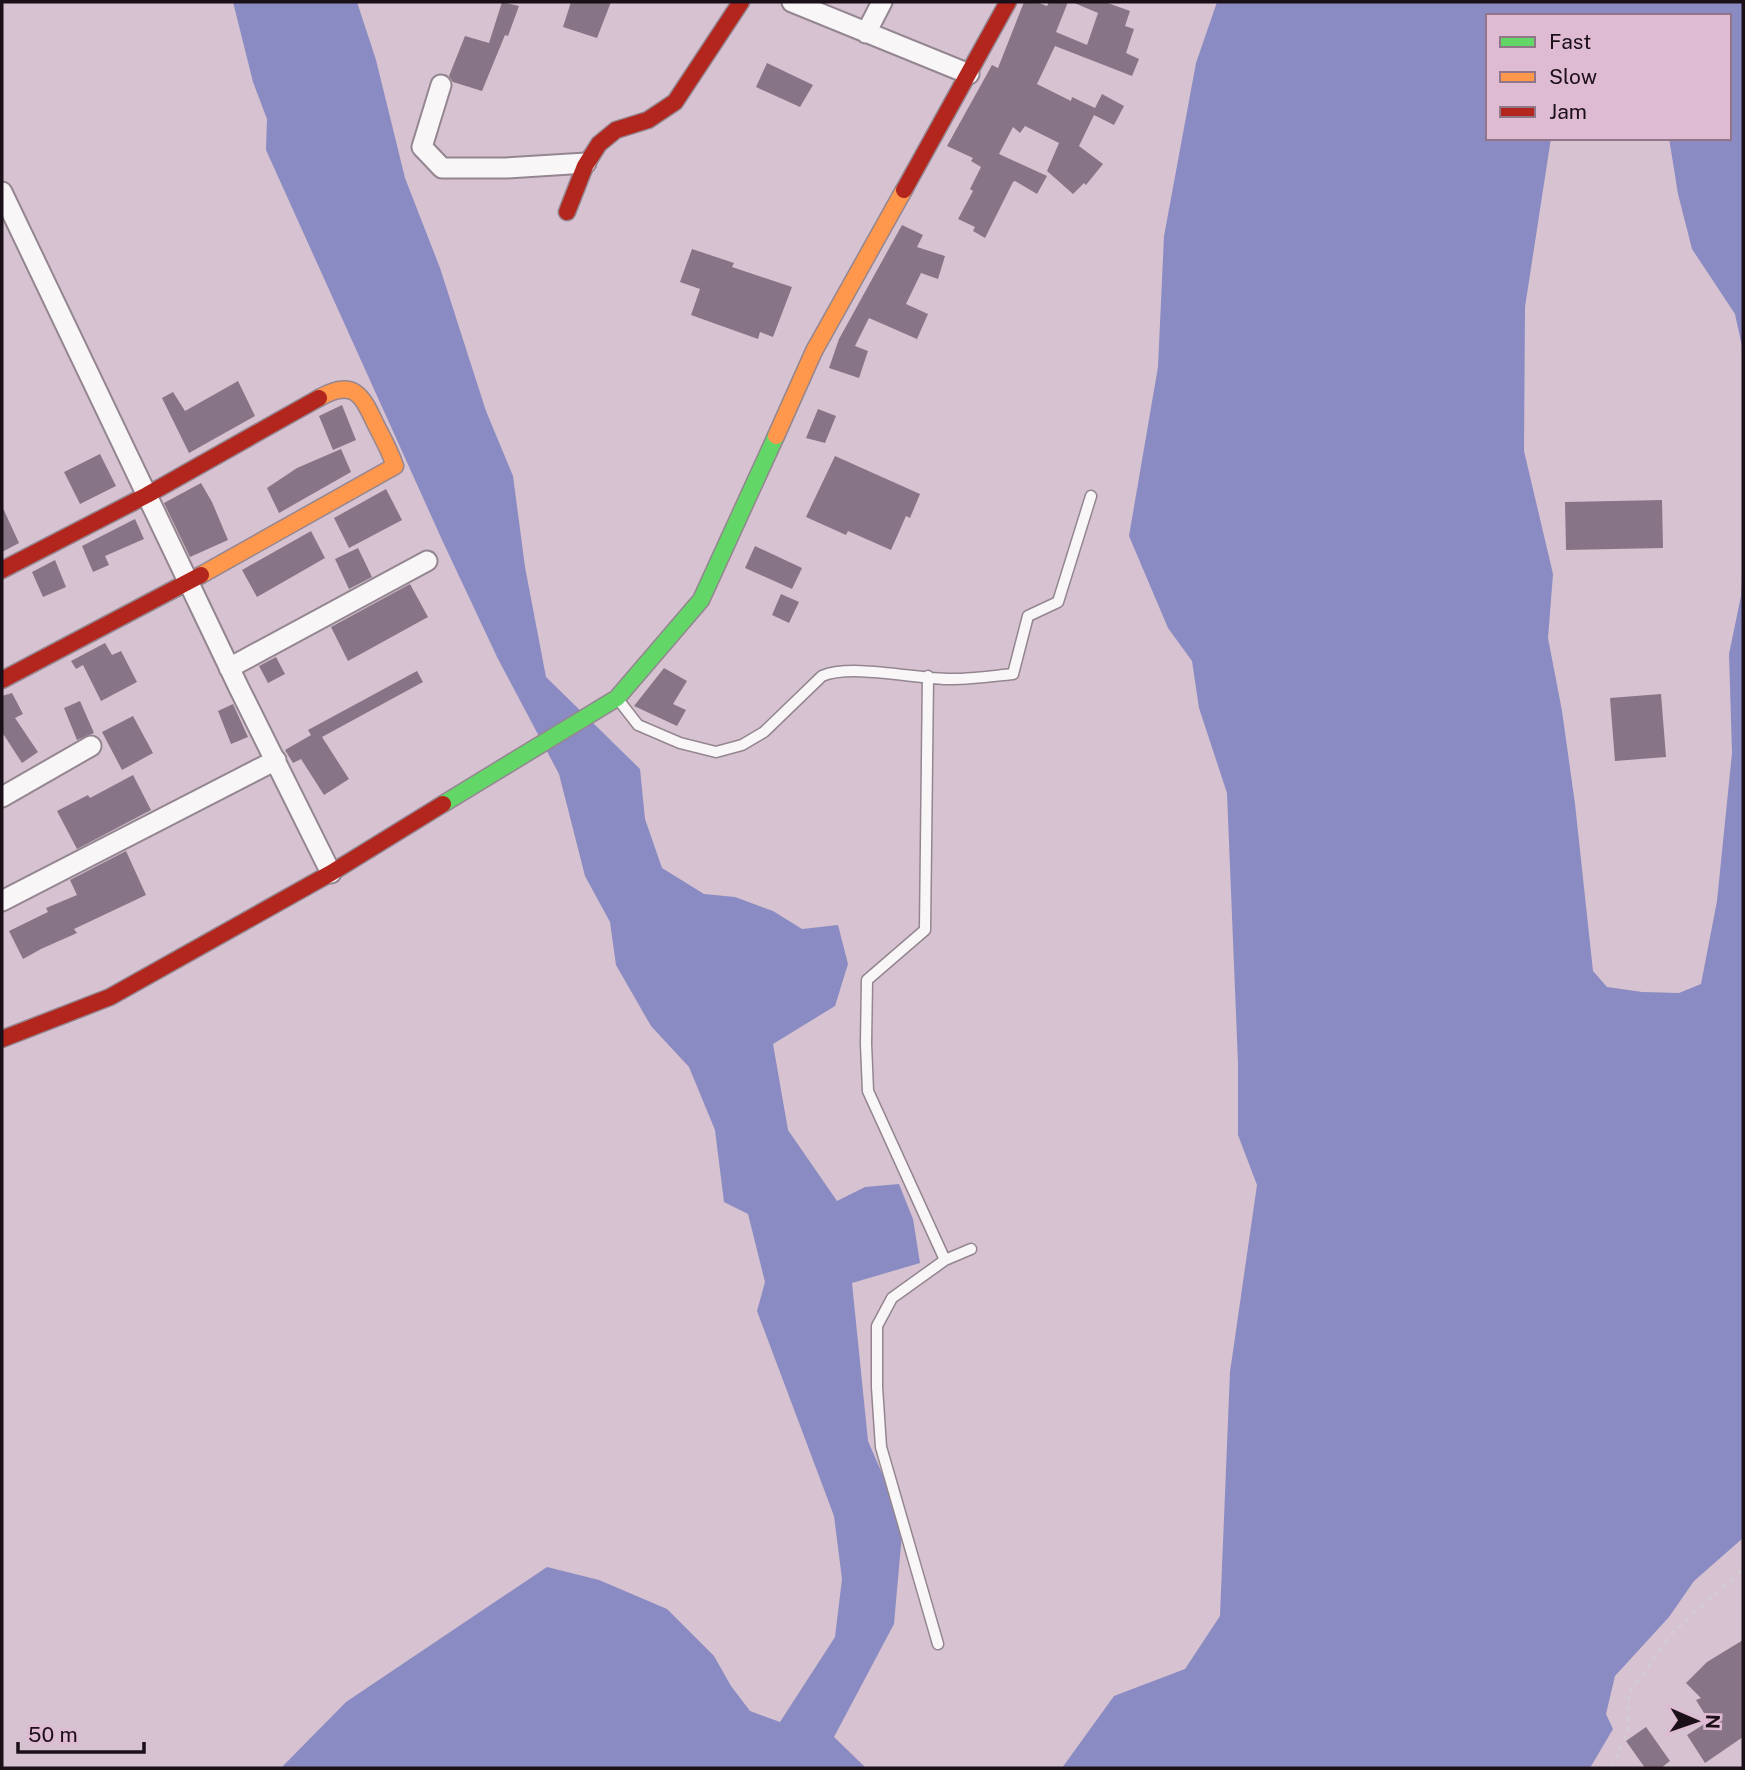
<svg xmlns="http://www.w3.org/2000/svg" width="1745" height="1770" font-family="'Public Sans',sans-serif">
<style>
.water{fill:#8a8bc2}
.building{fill:#877587}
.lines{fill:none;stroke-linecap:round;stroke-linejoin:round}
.lane-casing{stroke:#948690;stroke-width:13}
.street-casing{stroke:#948690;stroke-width:23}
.fast-casing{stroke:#948690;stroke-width:19}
.slow-casing{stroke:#948690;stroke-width:19}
.jam-casing{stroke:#948690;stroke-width:19}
.path{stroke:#d3cdd1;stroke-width:2.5;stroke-dasharray:5 5;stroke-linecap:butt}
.lane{stroke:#f9f6f8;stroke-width:10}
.street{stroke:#f9f6f8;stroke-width:19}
.fast{stroke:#63d668;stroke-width:16}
.slow{stroke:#ff974d;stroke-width:16}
.jam{stroke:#b3261e;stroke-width:16}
</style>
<rect width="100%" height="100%" fill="#d6c2d0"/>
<!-- water -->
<path class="water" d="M233,2h124l19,58 29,118 35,90 46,143 27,65 12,91 21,110 94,92 5,50 17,49 42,26 31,3 38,14 29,18 36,-4 10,39 -13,42 -62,38 15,86 49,71 28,-14 34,-3 14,35 7,44 -68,20 16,158 35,81 -9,102 -60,113 32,31h-585l65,-66 201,-135 52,13 68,29 47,47 17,30 19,25 30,11 55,-85 7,-58 -8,-63 -77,-205 8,-29 -17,-68 -24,-12 -9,-72 -26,-63 -38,-41 -35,-61 -6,-43 -25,-46 -26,-102 -61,-115 -55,-117 -177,-392 1,-31 -14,-37z
M1217,2h526v349l-8,-37 -43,-65 -14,-55 -9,-56h60v-122h-97l-5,-3 -19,3h-120v122h63l-26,169 -1,144 29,123 -5,64 14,73 13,93 18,167 14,16 35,5 37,1 22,-9 16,-83 15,-148 -3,-99 12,-58 2,-33v975l-49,43 -25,36 -54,59 -9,38 7,15 -23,39h-528l52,-72 71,-27 35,-53 10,-244 27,-187 -19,-50v-72l-11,-270 -28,-85 -7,-47 -24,-33 -39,-92 29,-169 6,-131 32,-173z"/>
<!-- building -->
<path class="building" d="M502,2l17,4 -11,30 -3,-1 -23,56 -29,-9 -4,-6 16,-40 24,7z
M571,2h40l-14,36 -34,-11z
M1024,2h12l11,4 2,-4h19l-12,30 31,13 11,-32 -26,-11h33l25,9 -5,15 9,3 -8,24 13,6 -7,17 -77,-30 -18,38 34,17 1,-4 23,11 7,-14 22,12 -10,19 -20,-10 -15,31 24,18 -17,21 -2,-2 -11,11 -26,-23 12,-28 -34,-17 -5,7 -7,-6 -14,27 48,22 -10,18 -22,-13 -2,1 -28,56 -12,-7 2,-4 -17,-8 15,-28 -3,-2 11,-22 -10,-6 2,-3 -26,-12 45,-81 6,3z
M767,63l46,22 -13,22 -44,-20z
M902,225l21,10 -6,12 28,9 -7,23 -17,-6 -15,31 22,10 -11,25 -48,-21 -14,28 13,5 -9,27 -30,-10 10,-29z
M692,249l42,14 -2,4 60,20 -19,50 -13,-5 -2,7 -67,-24 9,-26 -20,-7z
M238,381l17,35 -66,37 -27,-55 11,-6 12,19z
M342,405l14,35 -23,10 -14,-34z
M818,409l18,7 -11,27 -19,-5z
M341,449l10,23 -72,41 -12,-25 30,-20z
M100,454l16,32 -36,18 -16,-32z
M835,456l85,38 -10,24 -4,-2 -15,34 -43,-19 -2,4 -40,-18z
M201,483l11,19 16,38 -38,17 -26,-54z
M386,489l16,31 -53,28 -15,-30z
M1662,500l1,48 -97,2 -1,-48z
M2,506l17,37 -17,9z
M135,519l9,20 -39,17 4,9 -16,7 -11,-26z
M311,531l14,27 -68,39 -15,-27z
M755,546l47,22 -10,21 -47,-21z
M358,548l14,29 -23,12 -14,-30z
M55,560l11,27 -23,10 -11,-25z
M410,584l18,33 -80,44 -17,-34z
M781,594l18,8 -10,21 -17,-8z
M105,643l7,12 9,-4 16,31 -36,19 -18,-36 -7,4 -5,-8z
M276,657l9,17 -17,9 -9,-17z
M664,668l23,13 -14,23 13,6 -9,16 -43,-20z
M417,671l6,11 -101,55 27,42 -25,16 -23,-36 -8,4 -8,-13 26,-15 -3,-5z
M12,693l11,21 -8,4 23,34 -16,11 -20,-31v-36z
M1661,694l5,63 -51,4 -5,-63z
M80,701l14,32 -17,7 -13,-32z
M233,704l15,33 -17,7 -13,-33z
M133,716l20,37 -31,17 -20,-38z
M133,775l18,35 -74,39 -20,-38 31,-16 2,3z
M126,851l20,44 -72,34 3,4 -36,16 -18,10 -14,-28 39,-19 -2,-4 31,-13 -7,-15z
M1743,1640v97l-38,26 -18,-28 22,-14 -13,-21 5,-2 -15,-15 21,-21z
M1646,1727l24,34 -9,7h-16l-19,-27z"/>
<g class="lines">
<!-- lane casing -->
<g class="lane-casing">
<path id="lane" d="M928,676l-3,254 -58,50 -1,64 2,47 77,169 -53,38 -15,28v61l4,60 57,197
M617,698l21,27 42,18 36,9 26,-7 22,-13 58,-56c30,-13 98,4 131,3 20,0 40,-3 60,-5l15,-58 30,-14 33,-106
M945,1260l26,-11"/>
</g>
<!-- street casing -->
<g class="street-casing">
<path id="street" d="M792,2l177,72
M866,33l16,-31
M441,85l-19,62 20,21h64l80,-5
M2,192l237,496 92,185
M229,668l198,-107
M2,797l89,-51
M2,901l274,-141"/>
</g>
<!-- fast casing -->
<g class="fast-casing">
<path id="fast" d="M443,804l174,-106 84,-98 75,-164"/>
</g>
<!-- slow casing -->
<g class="slow-casing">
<path id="slow" d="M776,436l38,-85 90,-161
M201,575l194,-109c-5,-15 -12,-27 -19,-41 -14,-30 -22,-47 -57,-27"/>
</g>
<!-- jam casing -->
<g class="jam-casing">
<path id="jam" d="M904,190l104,-188
M567,212l18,-46 14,-22 17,-14 32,-10 27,-18 66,-100
M2,570l145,-75 172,-97
M2,680l199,-105
M2,1039l108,-42 221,-124 112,-69"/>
</g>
<!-- path -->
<path class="path" d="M1612,1768l16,-38 1,-37 44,-61 70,-63"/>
<!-- lane -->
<use href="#lane" class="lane"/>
<!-- street -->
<use href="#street" class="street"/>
<!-- fast -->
<use href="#fast" class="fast"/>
<!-- slow -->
<use href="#slow" class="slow"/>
<!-- jam -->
<use href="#jam" class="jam"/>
</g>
<!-- border -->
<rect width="1745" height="1770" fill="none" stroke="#1b0f18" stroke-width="7"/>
<!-- legend -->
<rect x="1486" y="14" width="245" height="126" fill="#debad3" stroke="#907688" stroke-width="2"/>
<rect x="1500" y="37" width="35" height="10" fill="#63d668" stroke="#907688" stroke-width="2"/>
<text x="1549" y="49" font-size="21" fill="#1b0f18">Fast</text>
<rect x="1500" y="72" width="35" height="10" fill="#ff974d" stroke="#907688" stroke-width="2"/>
<text x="1549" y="84" font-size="21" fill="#1b0f18">Slow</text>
<rect x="1500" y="107" width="35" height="10" fill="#b3261e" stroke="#907688" stroke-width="2"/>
<text x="1549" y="119" font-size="21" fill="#1b0f18">Jam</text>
<!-- north arrow -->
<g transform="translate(1696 1721) rotate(92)" stroke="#debad3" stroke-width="5" paint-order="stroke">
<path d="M0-5L12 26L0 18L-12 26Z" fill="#1b0f18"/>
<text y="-10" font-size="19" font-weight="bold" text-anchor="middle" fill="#1b0f18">N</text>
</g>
<!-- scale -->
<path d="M18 1742v10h126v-10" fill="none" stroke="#1b0f18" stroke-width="3.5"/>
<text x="28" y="1742" font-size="21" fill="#1b0f18" stroke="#debad3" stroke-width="5" paint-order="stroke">50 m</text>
</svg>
